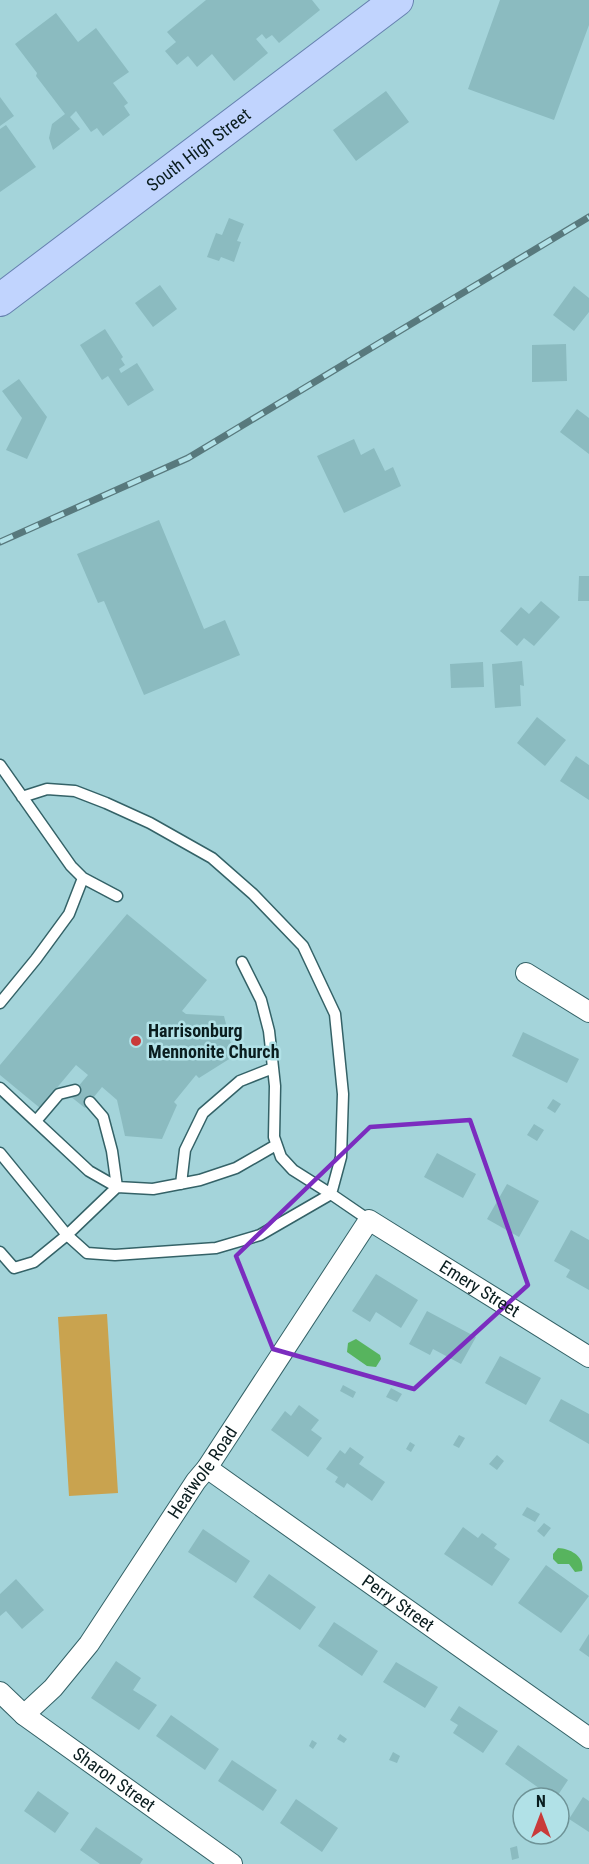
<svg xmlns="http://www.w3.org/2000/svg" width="589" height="1864" font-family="'Roboto Condensed',sans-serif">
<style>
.green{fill:#c9a34f}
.water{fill:#57b45e}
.building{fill:#8bbbc0}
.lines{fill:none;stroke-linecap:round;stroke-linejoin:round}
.lane-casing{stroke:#346267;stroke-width:13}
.street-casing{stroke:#346267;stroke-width:22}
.primary-casing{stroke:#6681af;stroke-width:34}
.lane{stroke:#fff;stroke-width:10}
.street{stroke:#fff;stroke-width:20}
.primary{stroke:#c1d4fe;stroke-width:32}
.rail-casing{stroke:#58797d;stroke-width:7}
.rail{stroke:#b1e1e7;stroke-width:4.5;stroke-dasharray:14;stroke-linecap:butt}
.marked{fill:none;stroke:#7b2cbf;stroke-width:4.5;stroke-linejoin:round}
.poi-dot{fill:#c93a3a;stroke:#b1e1e7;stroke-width:2}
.labels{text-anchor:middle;stroke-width:5;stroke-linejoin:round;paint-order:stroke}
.street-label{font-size:18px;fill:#0a1d1f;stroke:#b1e1e7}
.poi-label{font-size:18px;font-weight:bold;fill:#0a1d1f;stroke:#b1e1e7;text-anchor:start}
</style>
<rect width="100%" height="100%" fill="#a4d4da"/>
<!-- green -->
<path class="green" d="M107,1314l11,179 -49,3 -11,-179z"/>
<!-- water -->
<path class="water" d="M356,1339l24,16 1,4 -5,8 -9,-1 -20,-14 1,-9z
M558,1548c14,1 27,9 24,23l-7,1 -6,-8h-11l-5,-5v-5z"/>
<!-- building -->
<path class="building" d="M206,0h106l8,10 -41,33 -7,-8 -6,4 -4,-5 -6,5 12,14 -34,28 -22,-27 -15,13 -9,-11 -11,9 -12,-14 11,-9 -9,-10z
M500,0h89v25l-35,95 -86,-31z
M56,13l22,29 18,-14 33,44 -16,11 15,20 -4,3 6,9 -27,21 -6,-8 -6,4 -15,-21 -6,6 10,12 -27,21 -4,-12 3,-14 13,-10 -29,-38 1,-3 -22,-29z
M386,91l23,31 -53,39 -23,-31z
M0,97l14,19 -14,10z
M6,125l30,42 -36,25v-63z
M229,218l15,6 -7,17 4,1 -7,20 -13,-5 -2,4 -12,-4 9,-24 6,2z
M160,285l17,24 -24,18 -18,-24z
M574,286l15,12v14l-15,19 -21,-16z
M105,329l18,28 -2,2 4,6 -6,4 2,4 16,-10 17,27 -26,16 -20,-30 -6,4 -22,-35z
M566,344l1,37 -35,1v-37z
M19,379l28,38 -20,42 -21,-9 16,-32 -20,-27z
M577,409l12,9v36l-29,-22z
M354,439l7,16 13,-7 11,23 8,-4 8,19 -57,27 -27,-57z
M159,520l45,109 21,-9 15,35 -96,40 -40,-94 -6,2 -21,-49z
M579,576h10v25h-11z
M541,601l19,16 -26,29 -10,-8 -7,8 -17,-15 21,-24 8,7z
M522,661l2,25 -4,-1 1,21 -26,2 -3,-44z
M483,662l1,25 -33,1 -1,-24z
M537,717l29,23 -21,26 -28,-23z
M576,756l13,9v35l-29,-19z
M127,914l80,66 -25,31 4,3 38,2 10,40 -35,22 -3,-3 -22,27 3,3 -15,34 -37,-3 -8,-36 -15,-13 -17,21 -15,-12 18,-21 -12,-10 -36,43 -40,-33v-10z
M523,1032l56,27 -12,24 -55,-27z
M553,1099l8,5 -6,9 -8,-5z
M534,1124l10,6 -7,11 -10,-6z
M437,1153l39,21 -13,24 -39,-21z
M507,1184l32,17 -20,36 -32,-18z
M571,1230l18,10v50l-23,-13 4,-7 -16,-9z
M376,1274l42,26 -17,28 -25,-16 -6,10 -18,-11z
M427,1311l49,26 -15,27 -28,-15 -3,6 -21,-11z
M500,1356l41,22 -15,27 -41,-22z
M343,1385l13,7 -3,6 -13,-7z
M391,1388l11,6 -5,8 -11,-5z
M561,1399l28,15v30l-40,-23z
M299,1405l20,15 -8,10 11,8 -14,19 -37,-27 14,-19 6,5z
M459,1435l6,3 -6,10 -6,-3z
M410,1442l5,3 -4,7 -5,-3z
M350,1447l14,10 -5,7 26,18 -13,19 -25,-18 -3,5 -9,-6 3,-5 -12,-8 14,-19 5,4z
M497,1455l7,6 -7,9 -8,-6z
M527,1507l13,7 -5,8 -13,-7z
M544,1523l7,5 -7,9 -7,-6z
M463,1527l15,11 4,-5 15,11 -3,4 16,11 -18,27 -48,-32z
M203,1529l47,32 -14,22 -48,-31z
M546,1565l43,31 -28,37 -43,-30z
M269,1574l47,33 -16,23 -47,-33z
M16,1579l28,31 -22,19 -16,-18 -6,5v-22z
M334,1622l44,29 -16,25 -44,-30z
M589,1634v23l-10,-7z
M116,1661l25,17 -8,12 24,15 -18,25 -48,-32z
M396,1662l42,25 -13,21 -42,-26z
M459,1706l39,25 -15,22 -30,-20 5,-8 -8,-5z
M171,1715l48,34 -14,21 -49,-34z
M340,1734l7,5 -3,4 -7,-4z
M312,1740l5,3 -4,6 -4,-3z
M518,1745l50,35 -12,18h-3l-48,-34z
M393,1752l7,4 -3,7 -8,-3z
M232,1760l45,30 -14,21 -45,-30z
M38,1791l31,22 -14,20 -31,-22z
M583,1797l6,4v31l-20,-13z
M296,1799l42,29 -16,24 -42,-29z
M96,1827l47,32 -3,5h-40l-20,-14z
M517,1846l2,12 -7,2 -2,-12z"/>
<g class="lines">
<!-- lane casing -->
<g class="lane-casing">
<path id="lane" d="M0,765l71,101 12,12 34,18
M242,962l19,38 8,31 6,55 -1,51 7,20 12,13 38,24 38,26
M0,1003l36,-44 33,-45 14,-36
M0,1088l89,83 28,16 36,2 47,-9 36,-12 40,-23
M36,1121l23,-27 16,-4
M0,1153l67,82 20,18 28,2 101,-7 44,-13 71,-41 10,-37 2,-63 -8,-80 -32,-68 -50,-52 -41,-36 -62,-35 -44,-20 -31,-12 -28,-2 -25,8
M181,1184l4,-34 18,-37 37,-32 33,-13
M0,1252l14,16 20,-6 33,-27 50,-48 -5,-36 -9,-34 -13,-15"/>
</g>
<!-- street casing -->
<g class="street-casing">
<g id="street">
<path d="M526,973l63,39"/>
<path id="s1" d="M207,1468l382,270"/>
<path id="s2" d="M0,1692l24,23 208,149"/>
<path id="s3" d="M24,1715l29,-27 36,-44 107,-163 11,-13 162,-248 220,137"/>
</g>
</g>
<!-- primary casing -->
<g class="primary-casing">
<g id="primary">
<path id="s4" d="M0,300l397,-300"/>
</g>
</g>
<!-- lane -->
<use href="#lane" class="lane"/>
<!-- street -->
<use href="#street" class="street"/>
<!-- primary -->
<use href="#primary" class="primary"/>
<!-- rail casing -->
<g class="rail-casing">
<path id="rail" d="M0,542l188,-84 401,-241"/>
</g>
<!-- rail -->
<use href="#rail" class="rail"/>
</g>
<!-- marked area -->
<path class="marked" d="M470,1120l58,165 -114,104 -141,-40 -37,-93 134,-129z"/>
<!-- markers -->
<circle class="poi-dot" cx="136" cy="1041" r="6"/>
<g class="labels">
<!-- street labels -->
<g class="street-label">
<text dy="6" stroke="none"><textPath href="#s4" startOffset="249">South High Street</textPath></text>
<text dy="6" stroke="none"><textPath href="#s3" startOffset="735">Emery Street</textPath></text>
<text dy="6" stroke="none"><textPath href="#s3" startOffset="302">Heatwole Road</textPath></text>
<text dy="6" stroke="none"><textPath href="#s1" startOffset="234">Perry Street</textPath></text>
<text dy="6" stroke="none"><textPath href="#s2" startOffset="144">Sharon Street</textPath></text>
</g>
<!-- poi labels -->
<g class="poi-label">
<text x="148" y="1037">Harrisonburg<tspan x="148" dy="21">Mennonite Church</tspan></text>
</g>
</g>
<!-- north arrow -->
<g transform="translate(541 1816)"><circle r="28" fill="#b1e1e7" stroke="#6e9397" stroke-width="1.5"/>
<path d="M0-4.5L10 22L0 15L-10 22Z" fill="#c93a3a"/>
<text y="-9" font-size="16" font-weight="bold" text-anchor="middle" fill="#0a1d1f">N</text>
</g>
</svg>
